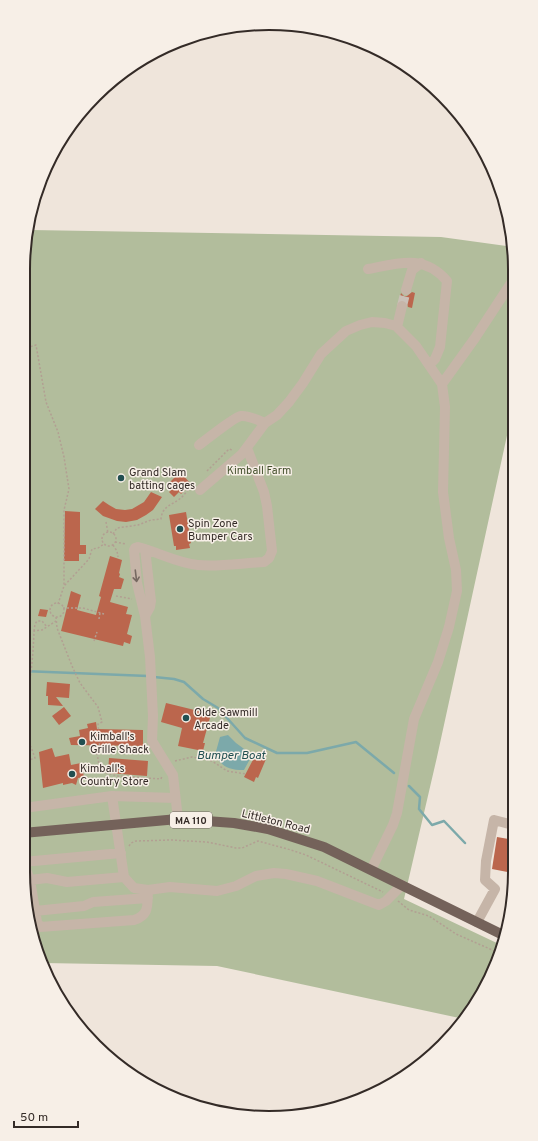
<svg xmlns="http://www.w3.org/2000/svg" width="538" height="1141" font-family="Overpass,sans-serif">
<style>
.green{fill:#b2bd9c}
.water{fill:#7ca9aa}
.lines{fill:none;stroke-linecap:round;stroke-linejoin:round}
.stream{stroke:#7ca9aa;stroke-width:2.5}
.building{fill:#bb664d}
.minor-tunnel{stroke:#cac0b7;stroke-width:10;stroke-dasharray:10 5;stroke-linecap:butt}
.path{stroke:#b29f92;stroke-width:1.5;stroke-dasharray:2 2;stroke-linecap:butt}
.minor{stroke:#c6b5a8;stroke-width:10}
.major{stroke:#74625a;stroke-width:10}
.oneway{stroke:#766961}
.poi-dot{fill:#214f51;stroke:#f7efe7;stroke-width:1.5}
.labels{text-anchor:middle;stroke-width:3;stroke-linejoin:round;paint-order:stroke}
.shield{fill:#f7efe7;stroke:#6e6661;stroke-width:1}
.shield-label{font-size:10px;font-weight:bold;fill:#342b27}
.park-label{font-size:11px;fill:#44502d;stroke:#f7efe7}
.poi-label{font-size:11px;fill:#342b27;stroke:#f7efe7;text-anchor:start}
.street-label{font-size:11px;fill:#342b27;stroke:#f7efe7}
.water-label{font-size:12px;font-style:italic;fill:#214f51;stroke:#f7efe7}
.rim{fill:none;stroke:#342b27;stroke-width:2}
</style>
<rect width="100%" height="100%" fill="#efe5db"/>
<!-- green -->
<path class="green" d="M31,230l410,7 72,10v161l-76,349 -33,142 97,46 -5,21 -32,53 -247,-53 -174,-3 -7,-12 -13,-79v-603z"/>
<!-- water -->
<path class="water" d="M228,735l8,8 15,11 -1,5 -6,11c-16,0 -21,-3 -29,-15l5,-18z"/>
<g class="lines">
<!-- stream -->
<path class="stream" d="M23,671l125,5
M154,677l20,2 10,3 19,17 15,9 27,30 32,15h30l49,-11 38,31
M409,786l11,11 -1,12 13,16 12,-4 21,22"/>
</g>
<!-- building -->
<path class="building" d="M412,292l3,1 -3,15 -4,-1 -2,-6 -3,-1 -4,1 2,-8 3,3h3z
M180,472l11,12 -10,10 -2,-2 -5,5 -5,-5 5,-5 -5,-4z
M151,492l11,5 -9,13 -7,5 -9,5 -11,2 -9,-1 -14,-5 -8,-7 8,-8 6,4 7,4 9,1 7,-1 12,-7z
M65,511l15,1v33h6v9h-7v7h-15z
M186,512l5,31 -2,1 1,4 -14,2v-4h-2l-5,-31z
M110,556l12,4 -3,13 1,1 -1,3 5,2 -3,10h-7l-4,13 18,5 -2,7 6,1 -5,19 5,2 -2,8 -6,-2 -1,4 -62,-15 10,-40 10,4 -4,15 19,5 5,-18 -2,-1z
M40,609l8,1 -2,7 -8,-1z
M47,682l23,2 -1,14 -13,-1 7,9 -15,-1v-9h-2z
M166,703l45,11 -8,29h2l-2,8 -25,-5 4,-18 -21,-6z
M64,707l7,9 -12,9 -7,-9z
M96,722l1,7 46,1v16l-72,-1 -2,-7 11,-2 -1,-6 9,-2 -1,-4z
M52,748l3,9 14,-3 2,11 10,-2 3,14 -6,1 -2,7 -4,-2 -9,2v-2l-20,5 -4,-36z
M256,754l10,5 -8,19 -2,-1 -2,5 -10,-5z
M109,758l39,3 -1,15 -39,-3z
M497,837l18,3v23l-2,10 -21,-4z"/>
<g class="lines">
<!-- minor-tunnel -->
<path class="minor-tunnel" d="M402,306l4,-16"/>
<!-- path -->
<path class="path" d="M23,349l13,-4 10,57 12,30 6,25 5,32 -5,21v76
M207,471l22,-22 3,1
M106,522l2,11
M102 539a7 7 0 1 1 14 0a7 7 0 1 1-14 0Z
M113,534l4,-6 21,-3 13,-5 10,-1c1,-13 11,-14 20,-21 3,-3 6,-7 9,-10
M115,542l11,2
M113,545l4,6 1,6
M116,596l16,3
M50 610a7 7 0 1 1 14 0a7 7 0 1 1-14 0Z
M58,604l6,-18 25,-27 3,-10 6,-1 6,-4
M63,608h20l21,6
M56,617l1,11 15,38 8,17 18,24 4,15 -4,2 2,28 -3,1 3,18 17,5 44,3 1,-3
M99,619l1,-6
M34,631l1,-7 2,-3h5l5,6
M94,641l3,-9
M23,715c7,-27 10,-55 11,-84l8,-1 14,-9
M175,761l17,-4 13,2 7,2 15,10 19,3
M23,762l12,-4 -4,-11 -8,-9
M129,846l2,-3 5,-2 35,-1 36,2 29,6h6l16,-7 33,9 15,5 77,37
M398,901l11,9 20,6 27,18 43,19"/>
<!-- minor -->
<path class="minor" d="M368,269c31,-6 56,-15 79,12l-7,66 -5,12 -6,6
M406,290l6,-20 9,-7
M397,327l5,-21
M442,384l33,-46 38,-58
M199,445c7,-5 35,-28 42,-29 7,-1 17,4 24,7
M200,490l42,-36 23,-31 12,-8 12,-13 14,-19 18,-29 25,-23 14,-6 12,-3 13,1 11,3 20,20 26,38 3,23 -2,85 6,46 7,32 1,21 -8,36 -11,35 -24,57 -17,94 -4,12 -22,45
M145,616l5,-9 1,-6 -6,-52
M112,796l63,2
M178,819l-5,-44 -21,-34 1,-25 -3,-59 -5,-41 -8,-33 -3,-33 1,-2 3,-1c20,5 39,16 60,18 21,2 44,-2 66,-3l5,-4 3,-7 -5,-45 -3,-14 -17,-44
M23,862l7,18 17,-2 20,4 57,-5 -12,-81 -88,12 -1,3
M23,862l98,-9
M124,877l10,11 14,2 22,-3 47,4 19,-5 20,-10 18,-3 12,1 31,7 62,24 7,-4 16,-16
M30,880l7,42 3,5 94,-7c16,-5 13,-15 14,-30
M35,911l49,-5 9,-4 55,-4
M477,922l18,-33 -10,-9 1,-19 8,-41 15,4"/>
<!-- major -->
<path class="major" d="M23,833l155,-14 56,4 34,6 56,18 179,88"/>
</g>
<!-- one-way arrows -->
<defs><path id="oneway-shaft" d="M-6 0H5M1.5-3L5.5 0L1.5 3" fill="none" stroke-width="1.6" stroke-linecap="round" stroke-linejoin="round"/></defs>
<use class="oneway" href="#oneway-shaft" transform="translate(136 576) rotate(83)"/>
<!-- markers -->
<g class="poi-dot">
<circle cx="121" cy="478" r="4"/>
<circle cx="180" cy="529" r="4"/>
<circle cx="186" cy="718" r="4"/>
<circle cx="82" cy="742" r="4"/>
<circle cx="72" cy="774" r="4"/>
</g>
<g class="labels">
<!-- shield labels -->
<rect class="shield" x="170" y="812" width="42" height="16" rx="3"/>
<g class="shield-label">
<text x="191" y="824">MA 110</text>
</g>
<!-- park labels -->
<g class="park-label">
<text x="259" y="474">Kimball Farm</text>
</g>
<!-- poi labels -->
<g class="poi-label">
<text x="129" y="476">Grand Slam<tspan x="129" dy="13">batting cages</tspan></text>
<text x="188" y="527">Spin Zone<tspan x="188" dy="13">Bumper Cars</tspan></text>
<text x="194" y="716">Olde Sawmill<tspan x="194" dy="13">Arcade</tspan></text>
<text x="90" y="740">Kimball's<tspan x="90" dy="13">Grille Shack</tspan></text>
<text x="80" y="772">Kimball's<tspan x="80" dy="13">Country Store</tspan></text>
</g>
<!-- street labels -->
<g class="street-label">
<text transform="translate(276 821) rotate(14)" y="4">Littleton Road</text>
</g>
<!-- water labels -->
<g class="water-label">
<text x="231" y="759">Bumper Boat</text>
</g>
</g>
<!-- crop -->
<path d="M0 0H538V1141H0ZM269 30H269A239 239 0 0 1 508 269V872A239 239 0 0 1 269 1111H269A239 239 0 0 1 30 872V269A239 239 0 0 1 269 30Z" fill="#f7efe7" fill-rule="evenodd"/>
<path class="rim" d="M269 30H269A239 239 0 0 1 508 269V872A239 239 0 0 1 269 1111H269A239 239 0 0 1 30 872V269A239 239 0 0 1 269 30Z"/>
<!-- scale -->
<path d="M14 1121v6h64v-6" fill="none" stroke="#342b27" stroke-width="2"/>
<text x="20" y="1121" font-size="12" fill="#342b27" stroke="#f7efe7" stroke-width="3" paint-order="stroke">50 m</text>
</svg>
